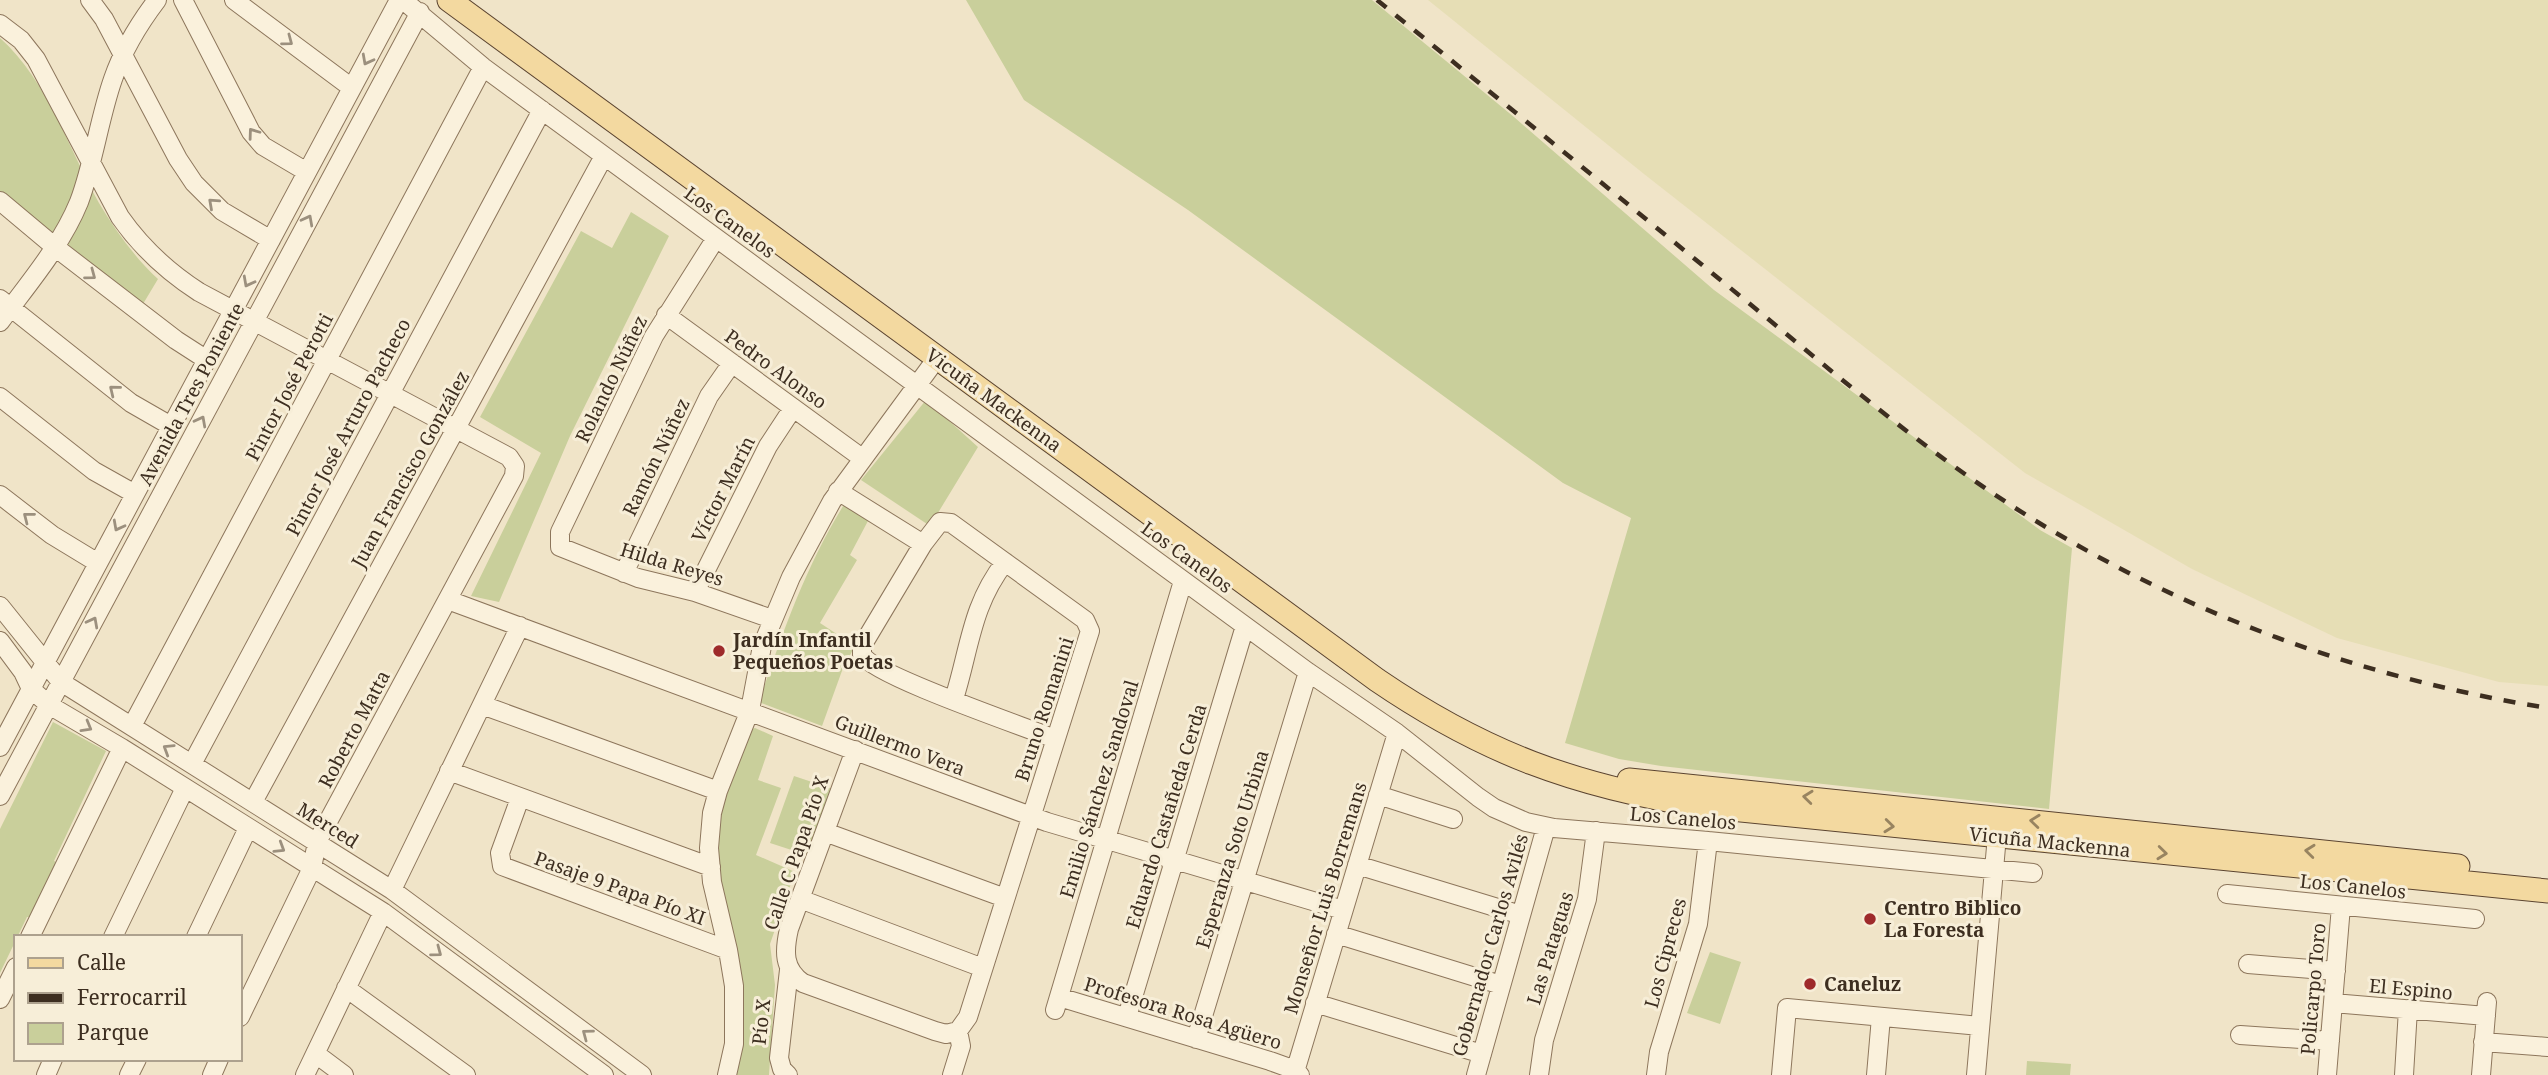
<svg xmlns="http://www.w3.org/2000/svg" width="2548" height="1075" font-family="'Noto Serif',serif">
<style>
.farmland{fill:#e6deb5}
.green{fill:#c9cf9b}
.lines{fill:none;stroke-linecap:round;stroke-linejoin:round}
.minor-casing{stroke:#8d765c;stroke-width:20}
.major-casing{stroke:#5b4430;stroke-width:25}
.minor{stroke:#faf1dc;stroke-width:18}
.major{stroke:#f3d9a0;stroke-width:23}
.rail{stroke:#3d2e20;stroke-width:4.5;stroke-dasharray:12 12;stroke-linecap:butt}
.oneway{stroke:#9c907e}
.oneway2{stroke:#988460}
.poi-dot{fill:#9e2a2b;stroke:#f7eed8;stroke-width:2.5}
.labels{text-anchor:middle;stroke-width:6;stroke-linejoin:round;paint-order:stroke}
.street-label{font-size:19px;fill:#3d2e20;stroke:#f7eed8}
.poi-label{font-size:19px;font-weight:bold;fill:#3d2e20;stroke:#f7eed8;text-anchor:start}
</style>
<rect width="100%" height="100%" fill="#f0e4c8"/>
<!-- farmland -->
<path class="farmland" d="M1428,0h1120v686l-49,-4 -162,-44 -145,-69 -167,-96 -381,-299z"/>
<!-- green -->
<path class="green" d="M966,0h406l142,117 200,173 326,240 32,18 -23,261 -388,-43 -42,-7 -54,-16 66,-225 -68,-35 -375,-273 -164,-110z
M0,38c48,43 68,110 99,165 16,27 36,55 59,76l-15,25 -143,-113z
M631,212l38,24 -99,200 -71,166 -28,-6 70,-143 -61,-36 101,-186 31,17z
M926,400l52,47 -48,79 -69,-46z
M845,503l24,16 -19,36 7,5 -37,63 35,23 -12,22 -21,58 -63,-24c23,-68 47,-137 86,-199z
M53,722l53,29 -52,110 2,1 -26,55h-3l-27,56v-144z
M755,728l18,8 -15,44 23,8 -25,67 39,17 -25,72 5,41 -6,90h-36l-17,-197v-54l30,-93z
M794,776l42,14 -23,67 -43,-14z
M1710,952l31,10 -21,62 -33,-11z
M2027,1061l44,3 -1,11h-44z"/>
<g class="lines">
<!-- minor casing -->
<g class="minor-casing">
<path id="minor" d="M90,0l14,19 74,140 16,24 28,28 49,29
M183,0l68,132 12,14 44,26
M234,0l118,88
M403,0l80,67 825,605 89,61 81,64 16,11 32,14 28,6 154,13 325,32
M0,24l21,16 15,19 84,158c21,30 48,55 79,75l310,165 6,9 -1,10 -197,366 -5,26 -72,149
M0,201l55,46 121,93 31,20
M716,238l-62,98 -94,196v15l78,31 57,14 77,27
M0,299l131,104 40,23
M666,315l196,143
M0,322c28,-38 61,-76 79,-120 15,-40 20,-83 34,-123 10,-29 25,-54 44,-79
M0,397l94,74 41,23
M838,491l85,53
M0,495l52,40 46,28
M624,573l85,-177 23,-33
M695,592l73,-146 25,-38
M448,600l599,222 296,88
M0,606l61,76 331,208 250,185
M0,641l23,31 8,17 18,16 73,43 261,164 221,163
M954,699c16,-51 17,-93 51,-137
M482,705l236,86
M132,726l351,-659
M0,747l399,-747
M855,750l-66,179c-5,22 -6,40 14,54l132,48 11,3 12,-3
M192,764l350,-654
M449,771l262,96
M1378,795l75,24
M0,796l420,-784
M520,798l-20,55 2,13 226,84
M253,802l351,-646
M825,832l180,66
M1357,865l164,50
M392,890l128,-264
M2227,894l248,25
M800,899l183,69
M1336,934l165,51
M30,937l92,-189
M113,937l72,-149
M196,937l52,-109
M2248,964l88,7
M346,988l120,87
M1059,997l211,64 25,9 5,5
M0,999l16,-32
M1315,1003l167,51
M2333,1003l153,13
M1055,1010l128,-429
M1127,1017l118,-391
M958,1031l10,-14 122,-386 -5,-11 -134,-97 -11,-1 -17,22 -61,102v9c13,21 161,71 193,84
M2240,1035l90,6
M1196,1039l112,-367
M2483,1042l65,5
M316,1054l28,21
M46,1075l7,-16
M129,1075l8,-16
M212,1075l7,-16
M305,1075l78,-163
M727,1075l7,-31v-58l-6,-36 -16,-68 -3,-34 3,-35 6,-22 32,-81 12,-64 29,-69 41,-76 105,-143
M788,1075l-6,-6 -3,-11 10,-88
M952,1075l9,-29 -3,-15
M1294,1075l103,-342
M1476,1075l70,-248
M1539,1075l5,-35 43,-141 9,-68
M1656,1075l3,-23 39,-128 10,-83
M1781,1075l6,-67 193,18
M1876,1075l5,-58
M1976,1075l22,-251
M2327,1075l14,-169
M2404,1075l4,-66
M2481,1075l6,-73"/>
</g>
<!-- major casing -->
<g class="major-casing">
<path id="major" d="M449,0l928,680c107,73 198,106 324,126l847,85
M1629,780l829,86"/>
</g>
<!-- minor -->
<use href="#minor" class="minor"/>
<!-- major -->
<use href="#major" class="major"/>
<!-- rail -->
<path class="rail" d="M1377,0c127,103 253,206 379,309 101,83 200,168 314,232 148,85 309,140 478,167"/>
</g>
<!-- one-way arrows -->
<defs><path id="oneway-chevron" d="M-2-3.5L2.5 0L-2 3.5" fill="none" stroke-width="1.6" stroke-linecap="round" stroke-linejoin="round" transform="scale(1.75)"/></defs>
<g class="oneway">
<use href="#oneway-chevron" transform="translate(288 41) rotate(37)"/>
<use href="#oneway-chevron" transform="translate(367 60) rotate(118)"/>
<use href="#oneway-chevron" transform="translate(253 133) rotate(-126)"/>
<use href="#oneway-chevron" transform="translate(213 203) rotate(-138)"/>
<use href="#oneway-chevron" transform="translate(308 220) rotate(-62)"/>
<use href="#oneway-chevron" transform="translate(91 275) rotate(37)"/>
<use href="#oneway-chevron" transform="translate(248 282) rotate(118)"/>
<use href="#oneway-chevron" transform="translate(114 390) rotate(-141)"/>
<use href="#oneway-chevron" transform="translate(201 421) rotate(-62)"/>
<use href="#oneway-chevron" transform="translate(28 517) rotate(-142)"/>
<use href="#oneway-chevron" transform="translate(118 526) rotate(118)"/>
<use href="#oneway-chevron" transform="translate(93 622) rotate(-62)"/>
<use href="#oneway-chevron" transform="translate(87 727) rotate(30)"/>
<use href="#oneway-chevron" transform="translate(168 749) rotate(-148)"/>
<use href="#oneway-chevron" transform="translate(280 848) rotate(32)"/>
<use href="#oneway-chevron" transform="translate(437 952) rotate(37)"/>
<use href="#oneway-chevron" transform="translate(587 1034) rotate(-143)"/>
</g>
<g class="oneway2">
<use href="#oneway-chevron" transform="translate(1808 797) rotate(-174)"/>
<use href="#oneway-chevron" transform="translate(2035 821) rotate(-174)"/>
<use href="#oneway-chevron" transform="translate(1889 826) rotate(6)"/>
<use href="#oneway-chevron" transform="translate(2310 851) rotate(-174)"/>
<use href="#oneway-chevron" transform="translate(2162 853) rotate(6)"/>
</g>
<!-- markers -->
<g class="poi-dot">
<circle cx="719" cy="651" r="7"/>
<circle cx="1870" cy="919" r="7"/>
<circle cx="1810" cy="984" r="7"/>
</g>
<g class="labels">
<!-- street labels -->
<g class="street-label">
<text transform="translate(730 222) rotate(36)" y="7">Los Canelos</text>
<text transform="translate(776 369) rotate(36)" y="7">Pedro Alonso</text>
<text transform="translate(611 379) rotate(-64)" y="7">Rolando Núñez</text>
<text transform="translate(289 387) rotate(-62)" y="7">Pintor José Perotti</text>
<text transform="translate(191 394) rotate(-62)" y="7">Avenida Tres Poniente</text>
<text transform="translate(994 400) rotate(36)" y="7">Vicuña Mackenna</text>
<text transform="translate(348 427) rotate(-62)" y="7">Pintor José Arturo Pacheco</text>
<text transform="translate(656 457) rotate(-64)" y="7">Ramón Núñez</text>
<text transform="translate(410 469) rotate(-61)" y="7">Juan Francisco González</text>
<text transform="translate(723 489) rotate(-63)" y="7">Víctor Marín</text>
<text transform="translate(1187 557) rotate(36)" y="7">Los Canelos</text>
<text transform="translate(672 564) rotate(17)" y="7">Hilda Reyes</text>
<text transform="translate(1044 709) rotate(-72)" y="7">Bruno Romanini</text>
<text transform="translate(354 729) rotate(-62)" y="7">Roberto Matta</text>
<text transform="translate(900 745) rotate(21)" y="7">Guillermo Vera</text>
<text transform="translate(1099 789) rotate(-73)" y="7">Emilio Sánchez Sandoval</text>
<text transform="translate(1166 816) rotate(-73)" y="7">Eduardo Castañeda Cerda</text>
<text transform="translate(1683 818) rotate(5)" y="7">Los Canelos</text>
<text transform="translate(328 825) rotate(32)" y="7">Merced</text>
<text transform="translate(2050 842) rotate(6)" y="7">Vicuña Mackenna</text>
<text transform="translate(1232 849) rotate(-73)" y="7">Esperanza Soto Urbina</text>
<text transform="translate(796 853) rotate(-71)" y="7">Calle C Papa Pío X</text>
<text transform="translate(2353 886) rotate(6)" y="7">Los Canelos</text>
<text transform="translate(620 888) rotate(20)" y="7">Pasaje 9 Papa Pío XI</text>
<text transform="translate(1325 898) rotate(-73)" y="7">Monseñor Luis Borremans</text>
<text transform="translate(1490 945) rotate(-74)" y="7">Gobernador Carlos Avilés</text>
<text transform="translate(1550 948) rotate(-73)" y="7">Las Pataguas</text>
<text transform="translate(1665 953) rotate(-75)" y="7">Los Cipreces</text>
<text transform="translate(2313 989) rotate(-85)" y="7">Policarpo Toro</text>
<text transform="translate(2411 989) rotate(5)" y="7">El Espino</text>
<text transform="translate(1183 1013) rotate(17)" y="7">Profesora Rosa Agüero</text>
<text transform="translate(761 1022) rotate(-84)" y="7">Pío X</text>
</g>
<!-- poi labels -->
<g class="poi-label">
<text x="733" y="647">Jardín Infantil<tspan x="733" dy="22">Pequeños Poetas</tspan></text>
<text x="1884" y="915">Centro Biblico<tspan x="1884" dy="22">La Foresta</tspan></text>
<text x="1824" y="991">Caneluz</text>
</g>
</g>
<!-- legend -->
<rect x="14" y="935" width="228" height="126" fill="#f7eed8" stroke="#ada18e" stroke-width="2"/>
<rect x="28" y="958" width="35" height="10" fill="#f3d9a0" stroke="#ada18e" stroke-width="2"/>
<text x="77" y="970" font-size="21" fill="#3d2e20">Calle</text>
<rect x="28" y="993" width="35" height="10" fill="#3d2e20" stroke="#ada18e" stroke-width="2"/>
<text x="77" y="1005" font-size="21" fill="#3d2e20">Ferrocarril</text>
<rect x="28" y="1023" width="35" height="21" fill="#c9cf9b" stroke="#ada18e" stroke-width="2"/>
<text x="77" y="1040" font-size="21" fill="#3d2e20">Parque</text>
</svg>
